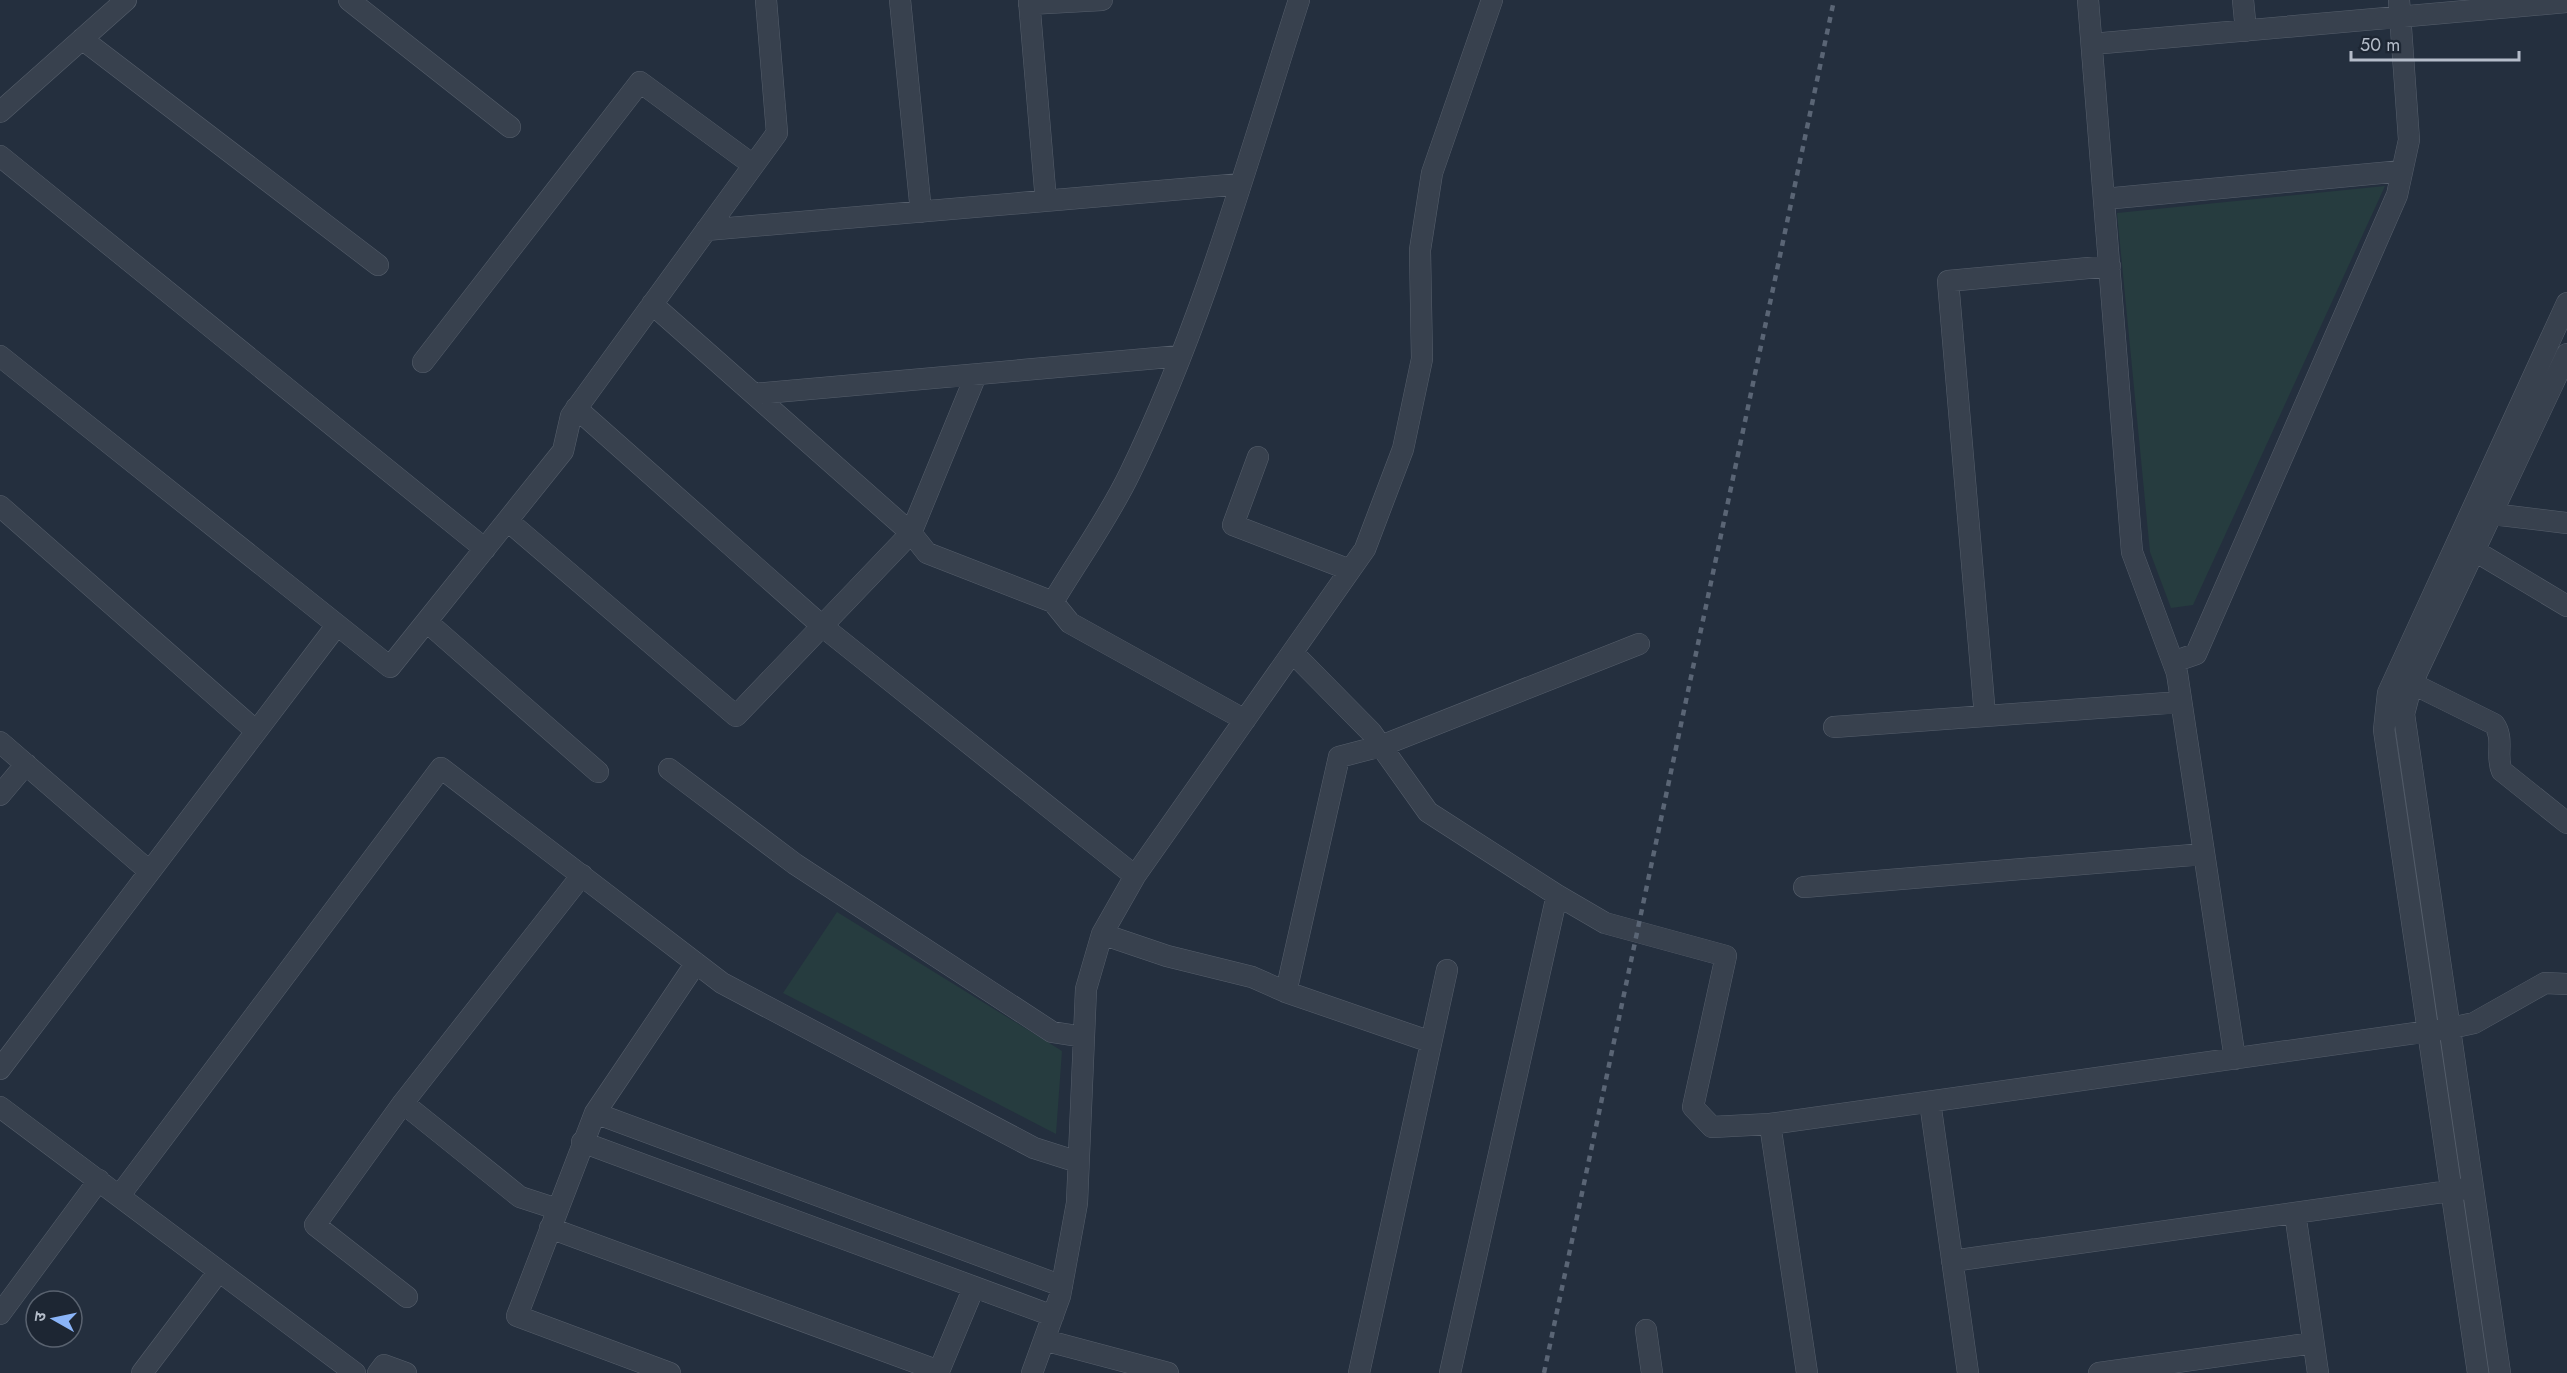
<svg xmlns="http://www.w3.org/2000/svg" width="2567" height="1373" font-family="Jost,'Noto Sans Devanagari',sans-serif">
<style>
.green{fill:#263c3f}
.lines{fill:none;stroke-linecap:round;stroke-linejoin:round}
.minor-casing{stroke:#565f6c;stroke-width:22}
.minor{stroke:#38414e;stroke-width:21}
.rail{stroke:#5a6575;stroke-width:4.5;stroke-dasharray:6 6;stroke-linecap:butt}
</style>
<rect width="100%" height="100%" fill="#242f3e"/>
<!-- green -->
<path class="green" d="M2385,186l-192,419 -22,3 -21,-56 -33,-339z
M837,912l225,139 -6,83 -273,-141z"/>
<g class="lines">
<!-- minor casing -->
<g class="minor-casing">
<path id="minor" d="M349,0l161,127
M900,0l21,212
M1029,0l17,201
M2088,0l44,552 45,121 58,386
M2243,0l3,31
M1029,4l73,-4
M82,39l296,226
M2092,44l475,-42
M0,112l126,-112
M0,156l485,393
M2104,199l298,-28
M706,230l535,-46
M652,304l259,229 16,20 126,49
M0,356l390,311 173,-216 8,-35 206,-283 -11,-133
M423,362l217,-280 113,83
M754,394l426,-38
M576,408l246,218 313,250
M1258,457l-25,68 117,45
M0,506l256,225
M2492,514l75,9
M508,521l228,195 175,-183 65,-158
M2475,551l92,55
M427,622l171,150
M1293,653l78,79 57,80 129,83 48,28 121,33 -33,151 19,20 58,-3 681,-96 23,-5 71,-40 22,1
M2173,662l23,-8 201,-459 12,-55 -10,-140
M2401,678l93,46c11,15 1,32 8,47l65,52
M1985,716l-37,-435 162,-15
M1245,720l-175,-97 -17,-21c25,-42 56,-85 77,-129 73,-150 118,-314 169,-473
M1834,727l347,-25
M0,742l149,129
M669,769l126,95 257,168 32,5
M0,795l26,-31
M1804,887l400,-33
M1102,934l65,22 85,21 34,15 145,50
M1286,992l53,-235 42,-11 258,-102
M0,1069l337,-444
M1930,1102l38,271
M403,1103l117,94 37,12
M0,1107l355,266
M595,1113l467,173
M1770,1124l37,249
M582,1142l471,174
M120,1195l321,-427 281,215 312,165 44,14
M2295,1213l23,160
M550,1228l389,143 35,-84
M1952,1261l512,-72
M407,1297l-92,-72 88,-122 179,-228
M0,1314l99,-134
M1646,1330l6,43
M1044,1340l124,33
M142,1373l77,-102
M378,1373l6,-8 22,8
M670,1373l-153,-57 78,-203 101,-150
M1032,1373l28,-77 17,-93 9,-214 16,-55 33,-58 230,-327 38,-100 19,-90 -2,-109 12,-77 60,-173
M1359,1373l88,-403
M1450,1373l107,-478
M2099,1373l214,-30
M2478,1373l-94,-643 4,-37 179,-390
M2500,1373l-96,-659 8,-31 155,-329"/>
</g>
<!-- minor -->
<use href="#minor" class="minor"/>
<!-- rail -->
<path class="rail" d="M1544,1373l290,-1373"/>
</g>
<!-- north arrow -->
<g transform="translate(54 1319) rotate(279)"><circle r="28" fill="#1d2633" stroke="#59626f" stroke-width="1.5"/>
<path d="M0-4.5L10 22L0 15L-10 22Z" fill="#8ab4f8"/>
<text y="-9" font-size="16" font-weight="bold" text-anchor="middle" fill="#b4bcc9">उ</text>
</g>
<!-- scale -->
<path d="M2351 51v9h168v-9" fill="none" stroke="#b4bcc9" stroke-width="3"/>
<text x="2360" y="51" font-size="18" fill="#b4bcc9" stroke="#1d2633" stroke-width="4.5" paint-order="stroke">50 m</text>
</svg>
